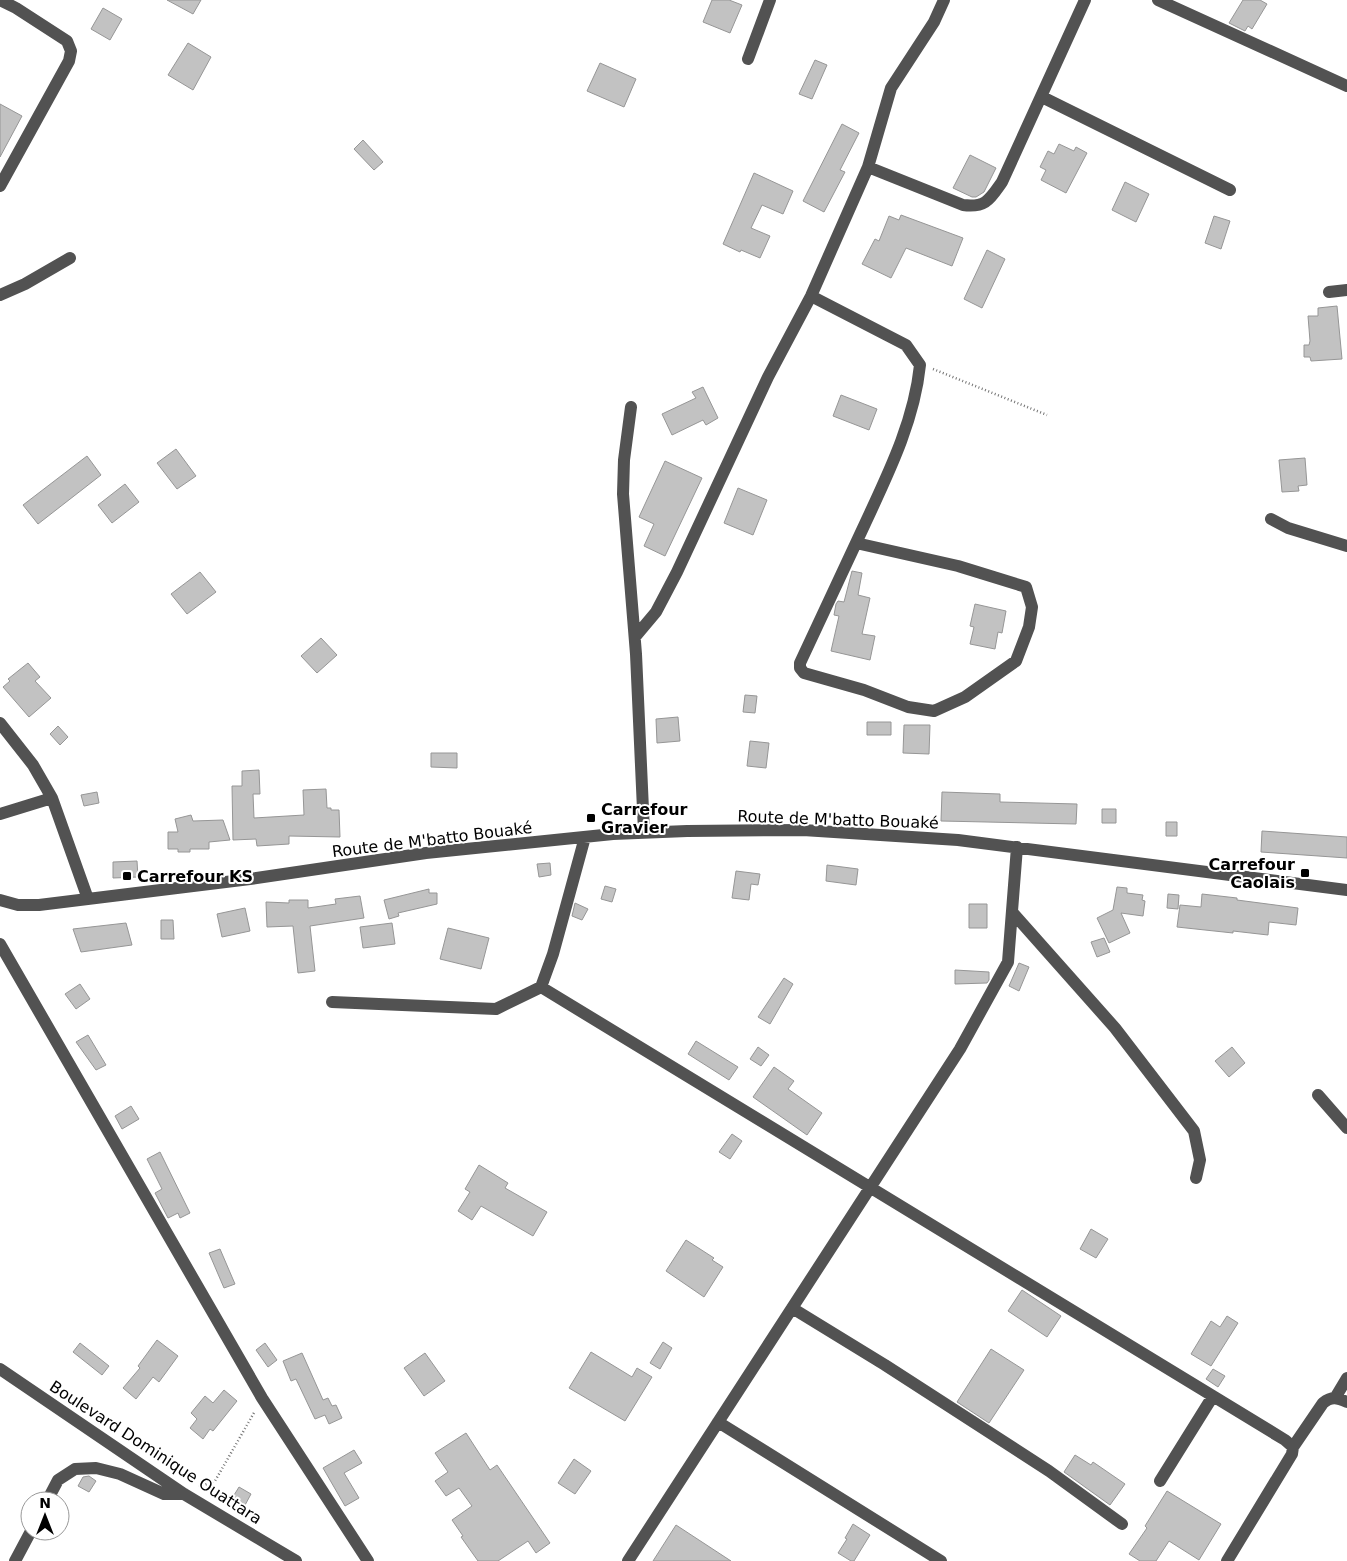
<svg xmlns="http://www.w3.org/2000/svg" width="1347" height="1561" font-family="'DejaVu Sans',sans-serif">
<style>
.building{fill:#c2c2c2;stroke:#969696}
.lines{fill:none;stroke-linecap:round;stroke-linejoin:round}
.path{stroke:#747474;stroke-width:2.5;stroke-dasharray:1 2.5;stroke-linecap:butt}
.minor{stroke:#525252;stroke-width:12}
.poi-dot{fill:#000;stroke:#fff;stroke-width:2}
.labels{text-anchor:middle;stroke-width:4;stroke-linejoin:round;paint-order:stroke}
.poi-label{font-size:16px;font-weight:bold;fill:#000;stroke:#fff;text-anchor:start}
.street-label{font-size:16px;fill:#000;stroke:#fff}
</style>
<rect width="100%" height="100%" fill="#fff"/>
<!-- building -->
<path class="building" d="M167,0h34l-8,14z
M712,0h17l13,5 -12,28 -27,-11z
M1243,0h17l7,4 -15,25 -4,-3 -3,5 -16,-8z
M103,8l19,11 -12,21 -19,-11z
M188,43l23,14 -18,33 -25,-15z
M815,60l12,5 -15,34 -13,-5z
M600,63l36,16 -12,28 -37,-16z
M0,104l22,12 -22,41z
M842,124l17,9 -19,37 5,2 -21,40 -21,-11z
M363,140l20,22 -9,8 -20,-21z
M1059,144l15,7 2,-4 11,6 -21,40 -25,-13 5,-10 -6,-3 8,-16 6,3z
M970,155l26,13 -12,24 -8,5h-4l-19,-9z
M754,173l39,18 -10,23 -21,-9 -11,23 19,8 -10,22 -19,-8 -1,2 -17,-8z
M1125,182l24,12 -13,28 -24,-12z
M901,215l62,23 -11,28 -46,-18 -15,30 -29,-14 13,-25 4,2 10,-25 10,4z
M1214,216l16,5 -9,28 -16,-6z
M987,250l18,9 -23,49 -18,-9z
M1337,306l5,53 -31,2 -1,-4h-6v-12h5l1,-4 -2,-25h10v-8z
M703,387l15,31 -12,7 -3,-5 -31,15 -10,-21 34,-16 -4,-6z
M841,395l36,14 -8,21 -36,-14z
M176,449l20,27 -19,13 -20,-26z
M87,456l14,19 -63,49 -15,-19z
M1305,458l2,27 -9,1 1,5 -17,1 -3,-32z
M665,461l37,17 -37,78 -21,-10 10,-22 -15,-7z
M125,484l14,18 -27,21 -14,-18z
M738,488l29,12 -14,35 -29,-12z
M852,571l10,2 -4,22 12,3 -8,36 13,2 -5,24 -39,-9 8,-35 -5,-1 2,-11 2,-3 6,1z
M200,572l16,20 -29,22 -16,-20z
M975,604l31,7 -4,22 -4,-1 -3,17 -25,-5 4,-17 -4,-1z
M321,638l16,17 -20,18 -16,-17z
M28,663l12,14 -5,4 16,17 -22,19 -26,-30 7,-6 -2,-2z
M745,695l12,1 -2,17 -12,-1z
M678,717l2,24 -23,2 -1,-24z
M867,722h24v13h-24z
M904,725h26l-1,29 -26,-1z
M58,726l10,11 -8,8 -10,-11z
M750,741l19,2 -3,25 -19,-2z
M431,753h26v15l-26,-1z
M259,770l1,24h-7l1,24 50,-3 -1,-25 23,-1 1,19h4v2h8l1,27 -51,-1v8l-32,2 -1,-7 -23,1 -1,-54h10v-15z
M97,792l2,11 -15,3 -3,-11z
M942,792l58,2v8l77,2 -1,20 -135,-3z
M1102,809h14v14h-14z
M191,815l2,6 30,-1 7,20 -21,2v7h-19v3h-12v-3h-10v-17h10l-3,-13z
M1166,822h11v14h-11z
M1262,831l85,6v21l-86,-6z
M137,861l1,16 -25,1v-16z
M550,863l1,12 -12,2 -2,-13z
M827,865l31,4 -2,16 -30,-4z
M736,871l24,3 -2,11 -7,-1 -2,16 -17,-2z
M605,886l11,3 -4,13 -11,-3z
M1117,887l10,1v5l16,2 -1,5 3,1 -2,15 -22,-3 9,20 -21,10 -12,-25 16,-8z
M429,889v4h8v11l-39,9 1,3 -10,3 -5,-19z
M1168,894l11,1 -1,14 -11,-1z
M1202,894l35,4v2l61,8 -2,17 -27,-3 -1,13 -35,-4v2l-56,-6 3,-22 21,2z
M360,896l4,22 -54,8 5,45 -17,2 -5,-47 -26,1 -1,-25 23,1v-3h19v8l28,-4 -1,-5z
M575,903l13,6 -6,11 -10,-4z
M969,904h18v24h-18z
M245,908l5,23 -28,6 -5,-23z
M161,920h12l1,19h-13z
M126,923l6,22 -51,7 -8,-23z
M392,923l3,21 -32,4 -3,-21z
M448,928l41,10 -8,31 -41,-10z
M1104,938l6,14 -13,5 -6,-15z
M1019,963l10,4 -10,24 -10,-5z
M955,970l34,2v8l-2,3 -32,1z
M784,978l9,6 -23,40 -12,-7z
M80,984l10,15 -14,10 -11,-15z
M88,1035l18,30 -10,5 -20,-28z
M696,1041l42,26 -9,13 -41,-26z
M758,1047l11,8 -8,11 -11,-7z
M1232,1047l13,16 -16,14 -14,-16z
M774,1067l20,14 -6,8 34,24 -15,22 -54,-38z
M131,1106l8,13 -17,10 -7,-13z
M732,1134l10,7 -12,18 -11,-7z
M160,1152l30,61 -10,5 -2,-5 -10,5 -13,-25 7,-4 -15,-30z
M479,1165l29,18 -3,5 42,24 -14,24 -52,-30 -9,14 -14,-9 12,-19 -5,-3z
M1091,1229l17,10 -12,19 -16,-9z
M686,1240l28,18 -2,2 11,7 -19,30 -38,-26z
M220,1249l15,35 -11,4 -15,-35z
M1022,1290l39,26 -14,21 -39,-26z
M1227,1316l11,7 -27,43 -20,-12 20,-33 9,6z
M157,1340l21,16 -19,26 -6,-5 -17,22 -13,-11 17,-20 -2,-2z
M663,1342l9,6 -12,21 -10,-6z
M80,1343l29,23 -7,9 -29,-23z
M265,1343l12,17 -9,7 -12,-17z
M991,1349l33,21 -35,53 -32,-21z
M591,1352l41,25 5,-9 15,9 -27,44 -56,-33z
M302,1353l21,47 5,-2 4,8 4,-1 6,13 -13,6 -4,-9 -10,4 -19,-40 -5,2 -8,-20z
M425,1353l20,28 -21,15 -20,-28z
M1213,1369l12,7 -7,11 -12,-8z
M224,1390l13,11 -24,30 -3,-2 -7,10 -13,-11 7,-9 -6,-6 14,-17 8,7z
M466,1433l24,37 7,-5 53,78 -14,10 -8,-12 -30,20h-20l-17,-24 2,-1 -11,-16 20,-14 -13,-18 -13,8 -11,-15 13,-9 -13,-19z
M354,1450l8,13 -18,10 15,25 -14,8 -22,-38z
M1075,1455l16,10 2,-3 32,22 -15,21 -46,-33z
M574,1459l17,12 -16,23 -17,-11z
M89,1476l7,5 -7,11 -11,-6 5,-9z
M239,1487l12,7 -7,13 -13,-7z
M1167,1491l54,33 -22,36 -30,-19 -13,20h-16l-11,-7 18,-26 -2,-2z
M853,1524l17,11 -16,26h-3l-13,-8 9,-14 -2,-1z
M676,1525l55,36h-78z"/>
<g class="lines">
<!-- path -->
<path class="path" d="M933,369l114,46
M199,1487l16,-6 40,-70"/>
<!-- minor -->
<path class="minor" d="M1158,0l189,86
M748,59l22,-59
M1042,97l188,93
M868,167l95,38c23,3 27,-6 39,-23l83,-182
M0,186l69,-125 2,-10 -4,-10 -51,-33 -16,-8
M1329,292l18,-2
M0,295l25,-11 45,-26
M811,296l95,49 14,20c-6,58 -33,111 -57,163 -21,45 -42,90 -63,135v5l4,5 60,17 44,17 26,4 31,-14 51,-36 13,-34 3,-20 -6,-20 -68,-21 -102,-23
M631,407l-7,53 -1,34 13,160 8,178
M1271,519l17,9 59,18
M635,637l21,-25 21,-40 91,-195 43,-81 57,-129 23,-79 43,-66 10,-22
M0,723l33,42 19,33 36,101
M0,814l52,-16
M0,900l18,5h21l211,-26 176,-26 187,-19 74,-3 116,-1 155,10 389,50
M1012,912l103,116 79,103 6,29 -4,18
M0,944l262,454 106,163
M541,987l744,453 8,7 -1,7 -65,107
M332,1002l164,7 45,-22 12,-33 32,-117
M1318,1095l29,33
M792,1308l93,57 164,106 73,53
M0,1369l184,125 112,67
M1335,1398l12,-20
M718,1422l223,139
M1293,1447l30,-44c9,-7 14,-5 24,-1
M1160,1481l53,-85
M47,1501l11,-21 17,-11 21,-1 24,6 44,20h20
M15,1561l16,-30
M628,1561l332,-512 48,-87 9,-115"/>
</g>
<!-- markers -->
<g class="poi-dot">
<rect x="586" y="813" width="10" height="10" rx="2.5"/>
<rect x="1300" y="868" width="10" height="10" rx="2.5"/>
<rect x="122" y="871" width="10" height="10" rx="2.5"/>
</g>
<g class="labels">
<!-- poi labels -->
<g class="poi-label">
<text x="601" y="815">Carrefour<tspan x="601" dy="18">Gravier</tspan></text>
<text x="1295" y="870" text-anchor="end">Carrefour<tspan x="1295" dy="18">Caolais</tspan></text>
<text x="137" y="882">Carrefour KS</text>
</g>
<!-- street labels -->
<g class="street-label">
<text transform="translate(838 819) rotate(2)" y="6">Route de M'batto Bouaké</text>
<text transform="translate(432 839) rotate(-7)" y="6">Route de M'batto Bouaké</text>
<text transform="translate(156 1452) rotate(33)" y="6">Boulevard Dominique Ouattara</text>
</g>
</g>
<!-- north arrow -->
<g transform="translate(45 1516)"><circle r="24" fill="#ffffff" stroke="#999999"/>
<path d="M0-4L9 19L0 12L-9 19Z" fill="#000000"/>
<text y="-8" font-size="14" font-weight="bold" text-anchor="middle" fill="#000000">N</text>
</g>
</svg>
